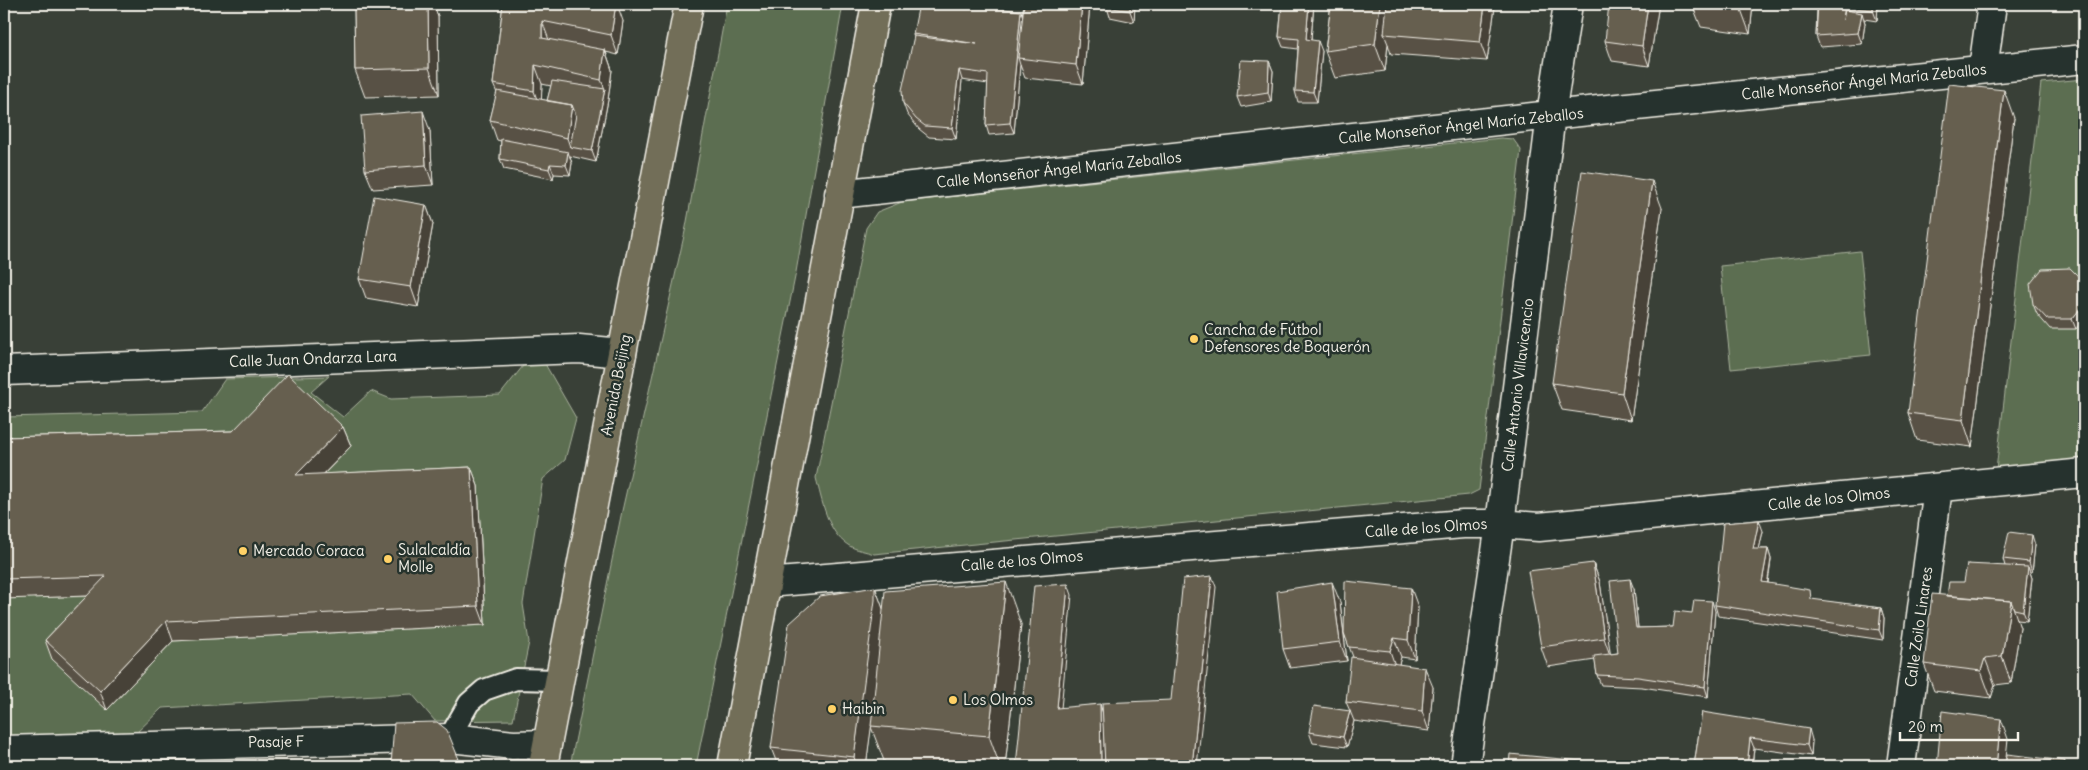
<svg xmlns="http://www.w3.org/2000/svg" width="2088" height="770" font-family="Delius,sans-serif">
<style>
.green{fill:#5c6e51;stroke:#a8b09c}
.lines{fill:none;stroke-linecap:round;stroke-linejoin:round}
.lane-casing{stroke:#f4f1e8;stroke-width:24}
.street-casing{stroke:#f4f1e8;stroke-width:31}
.primary-casing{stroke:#f4f1e8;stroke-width:31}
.lane{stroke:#26332d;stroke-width:20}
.street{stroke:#26332d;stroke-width:28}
.primary{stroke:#726e59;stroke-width:28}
.wall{fill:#585144;stroke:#f4f1e8;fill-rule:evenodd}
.shaded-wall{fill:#474237;stroke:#f4f1e8}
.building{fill:#665e4f;stroke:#f4f1e8}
.poi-dot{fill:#ffd166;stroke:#26332d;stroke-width:2}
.labels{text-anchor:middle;stroke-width:5;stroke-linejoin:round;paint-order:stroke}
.street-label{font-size:15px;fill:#f4f1e8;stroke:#26332d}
.poi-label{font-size:15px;fill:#f4f1e8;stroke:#26332d;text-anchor:start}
</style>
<rect width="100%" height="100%" fill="#394037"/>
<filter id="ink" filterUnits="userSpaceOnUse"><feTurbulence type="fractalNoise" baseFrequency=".02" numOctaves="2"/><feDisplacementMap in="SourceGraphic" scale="10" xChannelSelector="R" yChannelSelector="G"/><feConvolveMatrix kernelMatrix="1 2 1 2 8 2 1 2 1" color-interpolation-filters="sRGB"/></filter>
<g filter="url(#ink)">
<!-- green -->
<path class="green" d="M727,4h116l-47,268 -100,494h-126l52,-255 64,-284z
M2084,79v381l-88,10 45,-387z
M1501,138l12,1 8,11 -42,340 -10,5 -595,59c-8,-3 -19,-4 -26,-9 -21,-13 -26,-45 -32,-67l50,-250 11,-16 25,-10z
M1860,251l11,104 -140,14 -11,-103z
M545,364l31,54 -11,42 -22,19 -20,125 6,38 -16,78 -78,1 -23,-27 -250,14 -28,27 -130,5v-142l109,-2 -6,114 66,-69 312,-16 -7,-138 -175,8 -63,-44 -236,7v-41l198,-5 23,-33 104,-3 -18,16 32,25 28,-26 20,8 109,-4 23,-29z"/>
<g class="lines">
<!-- lane casing -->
<g class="lane-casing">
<path id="lane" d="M449,738l20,-35 15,-13 32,-11 43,1"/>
</g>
<!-- street casing -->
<g class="street-casing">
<path id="street" d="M1983,69l9,-65
M839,194l712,-79 533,-56
M4,371l575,-22 43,4
M767,583l696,-59h37l39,3 545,-54
M4,750l447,-12 62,7 34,-1
M1465,766l35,-242 51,-409 17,-111
M1901,766l37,-278"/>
</g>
<!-- primary casing -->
<g class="primary-casing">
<path id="primary" d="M543,766l146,-762
M732,766l144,-762"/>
</g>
<!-- lane -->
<use href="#lane" class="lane"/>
<!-- street -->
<use href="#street" class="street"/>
<!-- primary -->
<use href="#primary" class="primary"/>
</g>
<!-- wall -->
<path class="wall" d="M354,4h79l5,12 1,79 -74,2 -10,-27z
M503,4l120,17 -5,34 -12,-3 6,18 -4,30 -12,62 -26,-6 2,7 -2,12 -16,-1 -1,5 -49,-10 -4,-10 1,-18 -4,-1 -7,-20 7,-27 -4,-9zM542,84l9,2 -4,15 -6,-2z
M1024,4h66l-7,80 -58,-6 -5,-13 -6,68 -25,2 -3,-10 2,-41 -26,-4 -6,59 -27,-2 -10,-8 -12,-15 -4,-11 11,-66 -1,-3 108,-23 1,5z
M1107,4h28l-1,18 -24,-5 -3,-10z
M1282,4h32l-3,36 11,11 -5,51h-19l-3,-11 3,-42 -15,-2 -4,-10z
M1331,4h162l2,3 -8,54 -96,-7 -3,-10 -3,27 -50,7 -10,-27z
M1659,4l-10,62 -37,-5 -7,-20z
M1692,4h61l-3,30 -49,-7z
M1790,4h88l-1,17 -13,-2 1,4 -3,21 -42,3 -4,-11 1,-29 -27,-1z
M1269,61l4,10 -2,31 -30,5 -4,-10z
M2014,118l-42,329 -55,-7 -9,-27z
M430,131l3,54 -60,4 -8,-19z
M426,205l7,19 -15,83 -52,-9 -7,-19z
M1662,208l-31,212 -69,-10 -10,-27z
M2084,284l-8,45h-26l-13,-15 -4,-10z
M343,427l8,19 -27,28 147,-7 7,19 7,139 -312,16 -66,69 -55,-51 -7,-19 42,-44 -83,3v-162l229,-6z
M1763,531l-4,18h9l3,10 -3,24 45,17 68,8 3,10 -1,22 -165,-24 -3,-11z
M2035,545l-3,27h-2l2,6 -5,43 -10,-1 3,8 -9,55 -16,2 -4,13 -57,-7 -10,-27 23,-68 17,-14 41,-16 -2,-7z
M1593,563l7,19 10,72 8,-1 16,-64 4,39 35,-1 19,-14 23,-2 -7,86 -66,-10 -41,-2 -4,-10 -2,-15 -47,7 -7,-20z
M875,587l8,22 138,15 -16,142h-119l-15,-39 -5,39h-88l-7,-18z
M1340,602l7,59 -57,7 -7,-19z
M1418,607l-3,52 -14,-2 -2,7 34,23 -4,44 -75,-10 -7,26 -34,-4 -4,-11 41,-21 -4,-9 7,-45 -9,-24z
M1702,712l110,28 -1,16 -57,-8 -2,18h-58z"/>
<!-- shaded-wall -->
<path class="shaded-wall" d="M428,4h5l5,12 1,79 -10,-27z
M616,4h1l6,17 -5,34 -7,-20z
M1082,4h8l-7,80 -7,-19z
M1130,4h5l-1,18 -4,-11z
M1309,4h5l-4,46 -4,-11z
M1380,4h13l-9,30 4,10 -3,27 -10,-27z
M1485,4h8l2,3 -8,54 -7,-19z
M1648,4h11l-10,62 -7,-20z
M1739,4h14l-3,30z
M1873,4h5l-1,17 -4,-11z
M1021,11l4,11 -7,36 2,7 -6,68 -4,-10z
M1862,13l3,10 -3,21 -4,-11z
M542,21l7,19 -7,-2z
M1318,41l4,10 -5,51 -4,-10z
M605,50l7,20 -4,30 -12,62 -4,-11 13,-62 -4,-9z
M1269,61l4,10 -2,31 -3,-10z
M535,65l7,19 -1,27 -7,-20z
M959,70l3,10 -6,59 -4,-11z
M2004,90l10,28 -42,329 -9,-27z
M572,105l7,20 -9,22 -3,-9z
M423,111l7,20 3,54 -7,-20z
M568,152l4,11 -2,12 -4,-10z
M550,164l4,10 -1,5 -4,-10z
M1652,181l10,27 -31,212 -9,-27z
M426,205l7,19 -15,83 -7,-20z
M2084,304v15l-8,10 -4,-10z
M343,427l8,19 -48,49 -7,-20z
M471,467l7,19 7,139 -7,-19z
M1759,520l4,11 -6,28 -4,-10z
M2032,535l3,10 -3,27 -3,-10z
M1768,549l3,10 -5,34 -4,-11z
M1593,563l7,19 11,76 -7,-20z
M2028,567l4,11 -5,43 -4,-10z
M1212,576l4,11 -19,179h-5z
M1630,579l4,10 5,49 -3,-10z
M1006,582l15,42 -16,142h-5l-11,-30z
M1332,582l8,20 7,59 -7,-19z
M1068,584l4,11 -12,124 -3,-11z
M875,587l10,27v13l-19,139h-9l-3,-9z
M1411,588l7,19 -3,52 -7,-19z
M1712,601l3,10 -7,86 -3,-10z
M2011,601l9,27 -9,55 -9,-27z
M1881,608l3,10 -1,22 -4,-10z
M166,621l7,20 -66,69 -7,-19z
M1394,638l7,19 -4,14 -7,-20z
M1985,658l10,27 -4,13 -10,-27z
M1425,668l8,19 -4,44 -7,-20z
M1100,704l3,10 2,52h-4z
M1350,711l4,10 -7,26 -4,-10z
M2001,719l7,20 -3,27h-9z
M1809,729l3,11 -1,16 -4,-11z
M1750,738l4,10 -2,18h-5z
M458,757l3,9h-6z"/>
<!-- building -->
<path class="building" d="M354,4h74l1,64 -74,2z
M503,4h113l-5,31 -69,-14v17l63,12 -4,30 -66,-15 -1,26 -41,-7z
M919,4h43l59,7 -11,112 -24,2 2,-51 -29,-4 -7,58 -27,-2 -9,-7 -13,-16 -1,-13 12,-54 63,8 -64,-10z
M1024,4h58l-6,61 -58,-7z
M1107,4h23v7l-23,-4z
M1282,4h27l-3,35 12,2 -5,51 -18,-1 4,-52 -20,-2z
M1331,4h49l-5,40 -50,7z
M1387,4h98l-5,38 -96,-8z
M1609,4h39l-6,42 -37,-5z
M1818,4h27l-2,16 2,-10 17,3 -4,20 -42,3z
M1845,4h28v6l-28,-3z
M1241,60l28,1 -1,31 -31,5z
M552,81l53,8 -13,62 -22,-4 6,-32 -4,-10 -25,-4z
M1949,84l55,6 -41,330 -55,-7z
M497,91l75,14 -5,33 -77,-18z
M423,111l3,54 -61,5 -4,-54z
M501,139l67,13 -2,13 -16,-1 -1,5 -49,-10z
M1582,171l70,10 -30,212 -70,-10z
M374,196l52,9 -15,82 -52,-8z
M2070,268l14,14v22l-12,15h-25l-14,-15 -3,-20 12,-15z
M288,374l55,53 -47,48 175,-8 7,139 -312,15 -66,70 -55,-51 61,-64 -102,3v-142l229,-6z
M1759,520l-6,29h15l-6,33 48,8 1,9 70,9 -2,22 -164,-25 8,-82z
M2009,532l23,3 -3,27 -26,-3z
M1593,563l11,75 -63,9 -13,-76z
M1967,564l61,3 -5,44 -9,-2 -3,-8 -64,-5 2,-14h15z
M1212,576l-20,190h-87l-3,-63 69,-3 12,-121z
M1630,579l6,49 37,-1 2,-16 17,2 2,-13 18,1 -7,86 -67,-10 -41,-2 -3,-19 24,-3 -8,-72z
M1345,581l66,7 -3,52 -14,-2 -4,13 -41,-4 -5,-14z
M1006,582l-17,154 -118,-10 14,-135z
M1332,582l8,60 -57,7 -6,-58z
M1068,584l-11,124 43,-4 1,62h-85l18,-180z
M875,587v13l-21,157 -83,-9 18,-124 31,-28z
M1932,594l79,7 -9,55 -17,2 -4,13 -57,-7z
M1351,657l74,11 -3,43 -76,-9z
M1314,706l36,5 -7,26 -34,-5z
M1942,711l59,8 -5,47h-59z
M1702,712l107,17 -2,16 -57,-7 -3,28h-53z
M437,722l10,8 11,27 -3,9h-64l3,-43z
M1510,754l123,12h-124z
M2007,754l58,7 -1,5h-59z"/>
</g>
<!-- markers -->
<g class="poi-dot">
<circle cx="1194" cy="339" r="5"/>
<circle cx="243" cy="551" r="5"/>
<circle cx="388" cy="559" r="5"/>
<circle cx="953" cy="700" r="5"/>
<circle cx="832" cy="709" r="5"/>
</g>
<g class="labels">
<!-- street labels -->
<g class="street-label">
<text transform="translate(1864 82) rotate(-6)" y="5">Calle Monseñor Ángel María Zeballos</text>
<text transform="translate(1461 126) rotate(-6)" y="5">Calle Monseñor Ángel María Zeballos</text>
<text transform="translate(1059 170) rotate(-6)" y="5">Calle Monseñor Ángel María Zeballos</text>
<text transform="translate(313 359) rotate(-2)" y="5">Calle Juan Ondarza Lara</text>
<text transform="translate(616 385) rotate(-79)" y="5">Avenida Beijing</text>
<text transform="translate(1518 385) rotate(-83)" y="5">Calle Antonio Villavicencio</text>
<text transform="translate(1829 499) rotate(-6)" y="5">Calle de los Olmos</text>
<text transform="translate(1426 528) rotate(-4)" y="5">Calle de los Olmos</text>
<text transform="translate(1022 561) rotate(-5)" y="5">Calle de los Olmos</text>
<text transform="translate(1919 627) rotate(-82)" y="5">Calle Zoilo Linares</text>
<text transform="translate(276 742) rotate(-1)" y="5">Pasaje F</text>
</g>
<!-- poi labels -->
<g class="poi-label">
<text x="1204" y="335">Cancha de Fútbol<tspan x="1204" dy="17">Defensores de Boquerón</tspan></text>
<text x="398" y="555">Sulalcaldía<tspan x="398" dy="17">Molle</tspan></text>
<text x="253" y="556">Mercado Coraca</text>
<text x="963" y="705">Los Olmos</text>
<text x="842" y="714">Haibin</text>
</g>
</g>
<!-- margin -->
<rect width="2088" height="770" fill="none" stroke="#26332d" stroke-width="20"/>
<rect x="10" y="10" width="2068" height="750" fill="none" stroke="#f4f1e8" stroke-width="2" filter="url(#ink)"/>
<!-- scale -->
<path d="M1900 732v8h118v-8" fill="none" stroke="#f4f1e8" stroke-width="2.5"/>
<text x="1908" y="732" font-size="15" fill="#f4f1e8" stroke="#26332d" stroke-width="4" paint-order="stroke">20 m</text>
</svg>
